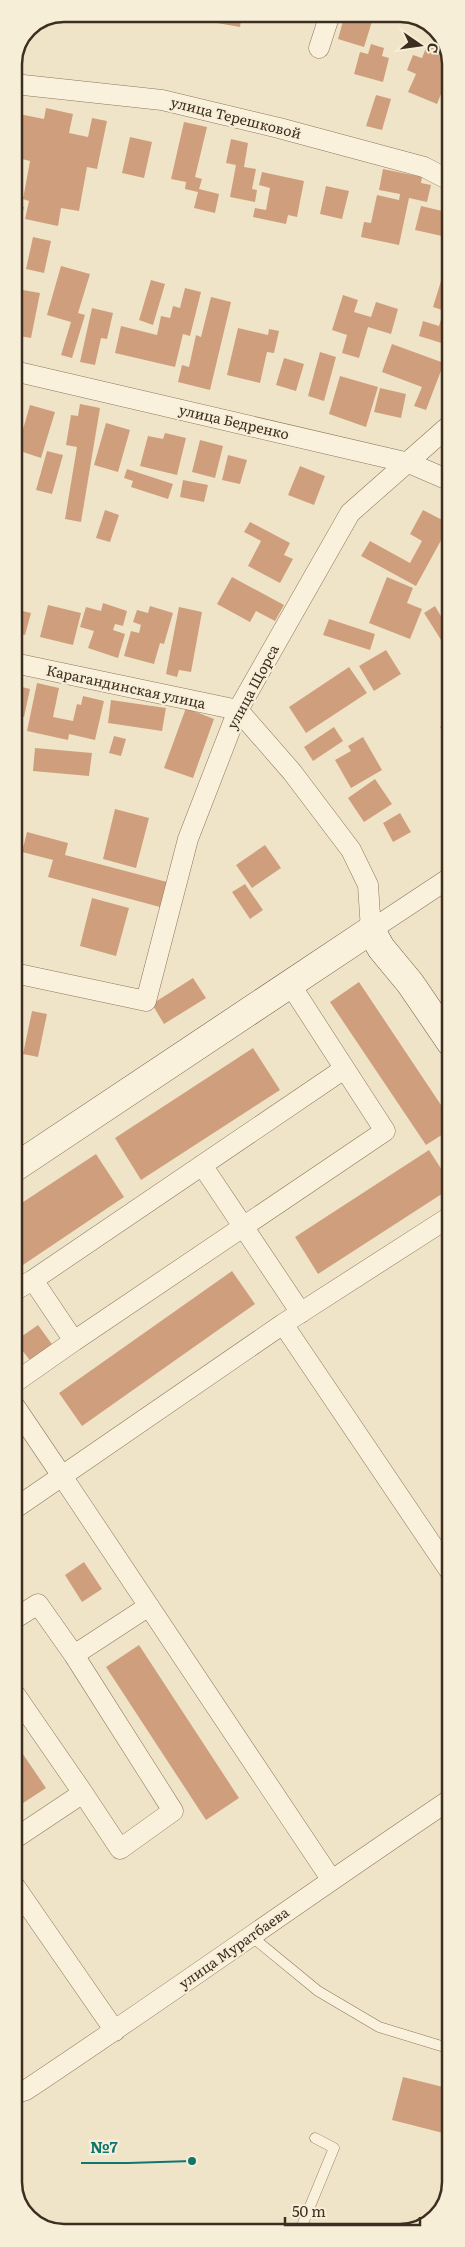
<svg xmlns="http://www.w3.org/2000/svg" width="465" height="2247" font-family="Literata,serif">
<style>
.building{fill:#cf9f7d}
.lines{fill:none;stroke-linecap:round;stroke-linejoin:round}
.lane-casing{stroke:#8d765c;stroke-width:11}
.street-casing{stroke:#8d765c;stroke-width:21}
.secondary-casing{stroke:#6f573f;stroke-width:29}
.lane{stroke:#faf1dc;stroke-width:10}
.street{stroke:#faf1dc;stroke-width:20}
.secondary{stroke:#faf1dc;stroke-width:28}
.labels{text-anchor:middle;stroke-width:4.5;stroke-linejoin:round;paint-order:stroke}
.street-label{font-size:14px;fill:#3d2e20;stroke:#f7eed8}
.rim{fill:none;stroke:#3d2e20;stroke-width:2.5}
.leader{fill:none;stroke:#0f766e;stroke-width:2}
.callout-dot{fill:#0f766e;stroke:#f7eed8;stroke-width:2}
.callout-label{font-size:15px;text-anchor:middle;font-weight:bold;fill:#0f766e;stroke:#f7eed8;stroke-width:4.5;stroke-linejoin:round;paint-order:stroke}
</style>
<rect width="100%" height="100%" fill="#f0e4c8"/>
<!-- building -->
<path class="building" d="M218,14h24l-2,13 -23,-4z
M345,14l29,1 -10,32 -26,-8z
M428,43l20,8 3,7v34l-8,-3 -6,15 -29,-12 8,-18 -9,-4 6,-15 9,3z
M371,44l13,4 -2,8 7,2 -6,24 -29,-8 6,-22 8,2z
M376,95l15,4 -9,31 -16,-4z
M46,108l27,6 -4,19 19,4 4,-19 15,3 -10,48 -10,-2 -8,44 -18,-3 -3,18 -33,-7 4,-18 -6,-2 7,-38 -16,-4v-44l30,6z
M184,122l23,5 -12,50 7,2 -3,10 20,5 -4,19 -21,-5 4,-16 -13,-3 1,-7 -15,-3z
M450,126h1v27l-8,-2z
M130,137l22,5 -8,36 -22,-5z
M231,139l17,4 -4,24 12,2 -4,20 5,1 -2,12 -25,-5 6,-32 -10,-2z
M383,169l39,8 -1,6 10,2 -4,17 -18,-4 -10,47 -38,-8 3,-15 7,1 6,-28 22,5 1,-6 -21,-4z
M262,172l42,9 -7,36 -9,-2 -2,9 -33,-7 2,-9 11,2 4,-22 -11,-3z
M326,186l23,5 -7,28 -22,-5z
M15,205l9,2 -5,20 -5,-2z
M421,206l30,7v25l-36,-8z
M33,237l18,4 -7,32 -18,-4z
M14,264l8,2 -5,23 23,4 -9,45 -17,-3z
M61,266l29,8 -12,39 7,2 -13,43 -11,-3 10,-33 -24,-7z
M151,280l14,4 -12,41 -14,-5z
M441,281l10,3v29l-18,-6z
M185,288l16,4 -11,44 -7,-2 -8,33 -60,-14 6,-27 36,9 4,-19 9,2 3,-12 7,2z
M343,295l15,5 -4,12 17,5 5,-15 22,7 -7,25 -23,-7 -9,31 -17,-5 5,-18 -15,-5z
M211,297l20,5 -21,88 -32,-8 4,-17 7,2 7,-32 5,2z
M92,308l21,5 -6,26 -6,-1 -6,27 -15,-3z
M442,316l9,2v28l-32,-10 4,-15 16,5z
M238,328l30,7 1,-6 10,2 -5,22 -7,-1 -7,31 -33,-8z
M392,344l52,19 -18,47 -12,-4 8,-19 -40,-15z
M320,352l16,5 -12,44 -16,-5z
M284,358l20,6 -8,27 -20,-6z
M340,376l38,11 -12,40 -37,-13z
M380,388l26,6 -5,24 -27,-6z
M80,404l20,4 -19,114 -16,-3 12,-72 -11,-2 5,-30 7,1z
M30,405l25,7 -14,46 -24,-8z
M106,423l24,7 -12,42 -24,-7z
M165,433l21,5 -9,37 -37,-9 8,-30 15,3z
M200,440l23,6 -8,32 -23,-6z
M47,451l16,4 -11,39 -16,-4z
M228,455l19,5 -7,24 -18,-4z
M300,466l25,10 -11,29 -26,-10z
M127,469l46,15 -5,15 -37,-12 2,-6 -9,-3z
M183,480l25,5 -4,17 -24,-5z
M105,510l14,5 -9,27 -14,-4z
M423,510l27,14 -34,62 -55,-30 9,-15 40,22 12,-22 -12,-7z
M250,522l40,21 -6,12 9,4 -13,24 -32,-17 13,-25 -17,-9z
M451,547v40l-6,-10 5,-3 -9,-13 9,-7 -3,-4z
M232,577l52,28 -9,16 -19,-10 -6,11 -33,-18z
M387,577l26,11 -6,15 15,6 -12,30 -41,-16z
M103,603l24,8 -4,15 -8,-2 -2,6 12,4 -7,24 -30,-10 6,-17 -14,-4 6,-20 15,4z
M48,605l33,8 -8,32 -33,-8z
M150,606l23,7 -9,31 -4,-1 -6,21 -30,-8 7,-25 8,2 2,-8 -8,-3 4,-12 11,3z
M435,606l7,12 7,-4 2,3v22l-8,4 -19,-30z
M179,607l23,5 -11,60 -12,-2 -2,7 -11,-3z
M14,609l17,4 -6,22 -11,-3z
M329,619l46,15 -5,16 -47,-15z
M386,650l15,24 -27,17 -15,-25z
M349,667l18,26 -61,40 -17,-26z
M37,683l22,5 -6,29 20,4 4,-17 4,1 2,-9 21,5 -9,39 -26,-6 -1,6 -41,-9z
M14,685l16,4 -6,28 -10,-2z
M111,700l55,8 -4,23 -54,-8z
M186,708l28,11 -21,59 -29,-10z
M451,719v24l-11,-16z
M14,724h6l-2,16 -4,-1z
M334,727l9,14 -30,20 -9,-14z
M114,736l12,3 -5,17 -12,-3z
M363,737l19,33 -31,18 -16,-28 16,-9 -3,-5z
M35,748l57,5 -3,23 -56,-5z
M375,779l17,25 -28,18 -16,-24z
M115,809l34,9 -13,50 -33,-9z
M400,813l11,19 -18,10 -10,-19z
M27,832l41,11 -3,12 102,27 -7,25 -112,-30 5,-17 -31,-8z
M265,845l16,23 -29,20 -16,-23z
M245,884l18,26 -13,9 -18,-27z
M14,894h4l-3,14h-1z
M92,898l37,10 -13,48 -36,-10z
M193,978l13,20 -42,26 -12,-20z
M359,982l92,138v9l-25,16 -96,-143z
M32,1011l15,3 -9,43 -15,-3z
M253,1048l27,42 -139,90 -26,-42z
M429,1150l22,34v4l-133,86 -23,-37z
M96,1154l28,43 -110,74v-63z
M232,1271l23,33 -173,122 -23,-33z
M38,1325l16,22 -22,16 -17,-22z
M84,1562l18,27 -20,13 -17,-27z
M139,1645l100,153 -33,22 -100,-153z
M14,1741l32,47 -32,21z
M403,2077l48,12v46l-59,-15z"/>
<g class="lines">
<!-- lane casing -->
<g class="lane-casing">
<path id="lane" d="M251,1936l67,55 61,36 72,22
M299,2233l35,-85 -19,-10"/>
</g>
<!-- street casing -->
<g class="street-casing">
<path id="street" d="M319,48l11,-34
M14,84l148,16 117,28 145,39 27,14
M14,371l395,92 42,18
M14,663l224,47 54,62 59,78 17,35 3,45 80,-53
M14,973l132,28 42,-162 50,-129 112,-197 101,-89
M290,984l95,147 -311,210 -41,-61 311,-211
M202,1165l99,148
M14,1291l19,-11
M283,1324l168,249
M14,1383l60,-42
M14,1405l48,71 -48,33
M14,1619l24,-15 36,51
M14,1693l69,100
M14,1839l69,-46 37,56 53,-38 -99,-156 75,-49
M331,1879l-269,-403 221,-152 168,-108
M14,1885l101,146
M14,2094l12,-4c143,-95 282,-195 425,-291"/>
</g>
<!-- secondary casing -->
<g class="secondary-casing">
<path id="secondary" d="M14,1168l357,-238 10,18 29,35 41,60"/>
</g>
<!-- lane -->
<use href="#lane" class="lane"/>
<!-- street -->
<use href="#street" class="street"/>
<!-- secondary -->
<use href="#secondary" class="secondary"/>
</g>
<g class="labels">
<!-- street labels -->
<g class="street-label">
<text transform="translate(236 118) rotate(14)" y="5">улица Терешковой</text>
<text transform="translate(234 422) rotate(13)" y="5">улица Бедренко</text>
<text transform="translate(126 687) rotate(12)" y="5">Карагандинская улица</text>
<text transform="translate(253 687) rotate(-62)" y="5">улица Щорса</text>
<text transform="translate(234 1948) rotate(-35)" y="5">улица Муратбаева</text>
</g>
</g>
<!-- crop -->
<path d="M0 0H465V2247H0ZM64 22H400A42 42 0 0 1 442 64V2182A42 42 0 0 1 400 2224H64A42 42 0 0 1 22 2182V64A42 42 0 0 1 64 22Z" fill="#f7eed8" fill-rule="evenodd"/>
<path class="rim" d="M64 22H400A42 42 0 0 1 442 64V2182A42 42 0 0 1 400 2224H64A42 42 0 0 1 22 2182V64A42 42 0 0 1 64 22Z"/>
<!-- callouts -->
<path class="leader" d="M192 2161L128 2163H81"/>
<circle class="callout-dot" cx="192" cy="2161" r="5"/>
<g class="callout-label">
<text x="104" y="2153">№7</text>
</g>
<!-- north arrow -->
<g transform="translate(420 45) rotate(103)" stroke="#f7eed8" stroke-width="4" paint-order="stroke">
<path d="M0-4L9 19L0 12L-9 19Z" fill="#3d2e20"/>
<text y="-8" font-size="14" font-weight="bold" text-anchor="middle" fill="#3d2e20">С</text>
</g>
<!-- scale -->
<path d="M285 2217v8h135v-8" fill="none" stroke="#3d2e20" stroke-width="2.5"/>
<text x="292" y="2217" font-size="15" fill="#3d2e20" stroke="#f7eed8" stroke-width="4" paint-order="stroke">50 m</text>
</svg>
